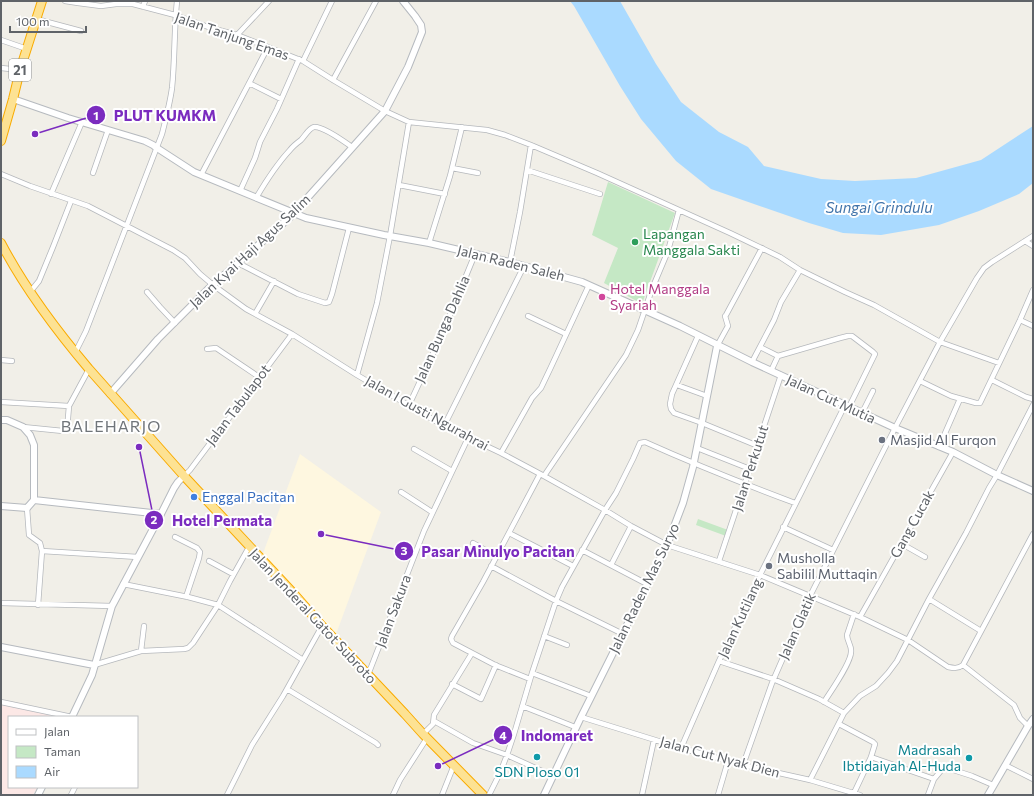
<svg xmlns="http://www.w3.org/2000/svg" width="1034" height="796" font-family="Commissioner,sans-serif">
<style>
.commercial{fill:#fef7e0}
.medical{fill:#fce8e6}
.green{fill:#c5e8c5}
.water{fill:#aadaff}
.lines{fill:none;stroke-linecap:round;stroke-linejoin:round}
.street-casing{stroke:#b5b8bc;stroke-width:6}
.secondary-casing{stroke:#b6babf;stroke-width:8}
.highway-casing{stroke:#f9ab00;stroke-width:10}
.street{stroke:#fff;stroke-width:4.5}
.secondary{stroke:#fff;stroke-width:6}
.highway{stroke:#fde293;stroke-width:8}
.leisure-dot{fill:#2e9e5b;stroke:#fff;stroke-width:1.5}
.hotel-dot{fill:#d1479c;stroke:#fff;stroke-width:1.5}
.worship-dot{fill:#6b7280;stroke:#fff;stroke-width:1.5}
.shop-dot{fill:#3f7fe0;stroke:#fff;stroke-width:1.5}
.culture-dot{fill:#0f9aa8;stroke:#fff;stroke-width:1.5}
.labels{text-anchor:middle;stroke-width:4;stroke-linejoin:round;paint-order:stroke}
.shield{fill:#fff;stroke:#8f9295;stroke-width:1}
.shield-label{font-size:13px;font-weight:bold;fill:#5f6368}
.street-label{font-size:14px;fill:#5f6368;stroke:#fff}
.leisure-label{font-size:14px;fill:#27864d;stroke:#fff;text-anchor:start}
.hotel-label{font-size:14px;fill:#b23c85;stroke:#fff;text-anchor:start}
.worship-label{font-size:14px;fill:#5b616d;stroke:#fff;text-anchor:start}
.shop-label{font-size:14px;fill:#366cbe;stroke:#fff;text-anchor:start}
.culture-label{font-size:14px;fill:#0d838f;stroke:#fff;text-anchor:end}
.water-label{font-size:15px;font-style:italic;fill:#4174aa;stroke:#fff}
.quarter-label{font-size:16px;letter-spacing:1px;fill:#70757a;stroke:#fff}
.leader{fill:none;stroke:#7b2cbf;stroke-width:1.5}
.callout-dot{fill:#7b2cbf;stroke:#fff;stroke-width:1.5}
.mark-label{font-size:12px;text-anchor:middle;font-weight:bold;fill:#fff}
.callout-label{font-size:15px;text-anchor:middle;font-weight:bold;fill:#7b2cbf;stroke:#fff;stroke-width:4;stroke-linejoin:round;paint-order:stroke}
</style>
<rect width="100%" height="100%" fill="#f1efe8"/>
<!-- commercial -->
<path class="commercial" d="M300,454l81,58 -46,125 -73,-81z"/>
<!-- medical -->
<path class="medical" d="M1,705l41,8 13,4h-46v70h28l-4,8h-32z"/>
<!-- green -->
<path class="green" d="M608,182l67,31 -33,91 -38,-21 14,-35 -26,-13z
M698,519l30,11 -2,6 -30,-11z"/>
<!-- water -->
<path class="water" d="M570,1h50l36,63 25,38 38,30 29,15 16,19 57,13 34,2 61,-3 65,-18 52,-34v57l-14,11 -40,17 -40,14 -58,10 -38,-2 -34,-10 -98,-34 -35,-28 -35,-42 -21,-33 -46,-80z"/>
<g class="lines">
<!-- street casing -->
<g class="street-casing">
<path id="street" d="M65,1l13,2 23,3 15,-2h17l42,11 36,13 26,7 66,26 30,19 52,31 24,11 78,8 18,5 26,10 66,28 133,60 50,24 20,13 45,22 29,13 66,37 59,21
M143,7l2,-6
M36,19l45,12
M237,35l32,-34
M1,40l26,9
M303,61l29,-60
M1,68l19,2
M333,80l43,-79
M249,83l32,16
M452,168l26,5
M527,170l73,24
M93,173l15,-43
M1,174l29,12 58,20 85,44 12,8 15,16 13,11 33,24 46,25 65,41 87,51 57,27 43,23 61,34 26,16 36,19 93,30 100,42 48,23 40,27c5,1 10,2 15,-2l70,-131
M201,175l67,-128
M399,185l46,9
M240,191l15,-33 5,-16 17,-33 22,-50
M51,194l31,-72
M256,198c10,-17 20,-33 34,-48 3,-4 7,-7 11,-10 4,-4 8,-12 13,-13 9,-1 31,15 38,20
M1025,241l8,5
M429,243l21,-67 12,-49
M510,262l10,-50 11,-67
M238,263l60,31 27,9 4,-1 3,-8 17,-66
M30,292l9,-11 14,-34 18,-46
M147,292l13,15 15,16
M255,314l19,-33
M528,316l38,18
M1020,320l13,6
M698,336l-26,58 -2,10 1,5 3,4 28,10 56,23
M717,346l11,-20 -3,-10 1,-1 36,-67
M760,347l18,9
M207,349l9,-1 43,29
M75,353l11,-22 76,-197c4,-16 8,-31 10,-46 3,-29 2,-58 5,-87
M1,360l11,1
M752,362l22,-42 7,-18 19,-32
M771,371l7,-15 62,-18 8,-2h4l21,16 2,2 -26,53
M357,375l20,-72 13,-67 19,-114
M992,380l34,17 7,2
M920,381l31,15 25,7h4l40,-83 13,-30
M677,385l30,11
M1,402l68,4 20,-37
M409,405l34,-73 32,-78
M862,413l11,-22
M444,426l80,-160
M23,427l40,4 4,-1 2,-24
M939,447l21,-48
M697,448l53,21
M414,449l38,22
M501,453l31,-55 9,-10 10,-21 38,-82
M184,476l6,-6 102,-136
M544,476l82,-121 12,-25 14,-41 16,-38 11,-41
M401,492l31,20
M27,508l2,27 11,8 2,8 -4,54
M783,527l50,23
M509,533l64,33
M175,537l22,11 3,4 -1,6 -13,39
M473,543l23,13
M902,544l23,13
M582,550l65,34
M42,551l96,6
M209,561l24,13
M719,561l62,-186
M611,565l20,-39
M491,566l65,35 67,33
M123,584l65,13 30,8 85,55
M929,599l52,32
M1,603l111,3
M860,617l93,-165
M544,636l23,9
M141,651l3,-25
M719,661l54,18 46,20 25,14
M94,665l47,-14 43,-2 4,-1 5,-5 25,-38 12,-24 19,-34
M963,665l51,40 6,13 8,8
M532,673l59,23
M368,675l56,-144 44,-93
M530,679l-35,-14 -42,-22 -2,-4 1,-3 31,-54 57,-108
M452,684l29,15 15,-34
M287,689l89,54 2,2
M1,702l71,15
M824,702c7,-11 27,-39 27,-50 1,-6 -4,-11 -4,-17l7,-21
M522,706l53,21
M581,717l100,31 62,17 67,15 50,15
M434,721l39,22 34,12 46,21
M839,724l34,18 2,2 -4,13 -17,36
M423,734l10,-10 1,-9 38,-62
M681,748l38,-87 41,-86 85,-170
M871,757l63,22
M743,765l29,-82 38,-87 85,-168 45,-86 37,-64 7,-10 8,-6 41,-26
M1005,765l28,14
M810,780l34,-67 16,-17 16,-10 12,-13 9,-12 32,-62 37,-66 23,-45 8,-13 36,-70
M71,795l4,-8
M227,795l25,-50 31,-49 39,-70
M393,795l7,-15 27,-42
M442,795l12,-30
M489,795l11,-22 7,-18 7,-21 18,-61 24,-72 6,-14 43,-77 11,-17 17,-34 7,-16 5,-1c49,22 99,42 150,61
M642,795l12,-55
M718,795l10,-34
M928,795l6,-16 10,-12 28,9 21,9"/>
</g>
<!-- secondary casing -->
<g class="secondary-casing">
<path id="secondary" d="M13,99l55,19 77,23 8,4 4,3 37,24 112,46 78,17 45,8 81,19 72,20 98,44 72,36 143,66 58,24 44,23 36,16
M110,394l48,-55 50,-50 87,-76 6,-8 84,-94 23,-44 14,-35 -1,-7 -6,-9 -12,-15
M1,420h6l16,7 7,8 4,10v55l-7,8 -26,-2
M34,500l127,14
M1,647l93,18
M72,717l20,-42 20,-69 49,-92 13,-26 4,-6 6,-6
M38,795l4,-8
M544,795l9,-19 28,-59 86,-172 16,-42 10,-36 24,-121
M988,795l40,-69 5,-7"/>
</g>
<!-- highway casing -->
<g class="highway-casing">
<path id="highway" d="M1,141l12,-42 7,-29 22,-69
M1,243c24,46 55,87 88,126l95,107 110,118 28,32 83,88 18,20 60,61"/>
</g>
<!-- street -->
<use href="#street" class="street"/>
<!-- secondary -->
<use href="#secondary" class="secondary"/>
<!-- highway -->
<use href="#highway" class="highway"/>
</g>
<!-- markers -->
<circle class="leisure-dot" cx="635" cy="242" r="4"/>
<circle class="hotel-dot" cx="602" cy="297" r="4"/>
<g class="worship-dot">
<circle cx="882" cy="440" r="4"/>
<circle cx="769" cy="566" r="4"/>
</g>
<circle class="shop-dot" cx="194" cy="497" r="4"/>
<g class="culture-dot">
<circle cx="537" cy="757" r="4"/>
<circle cx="969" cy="758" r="4"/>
</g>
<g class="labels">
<!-- shield labels -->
<rect class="shield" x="9" y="59" width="22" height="22" rx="3"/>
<g class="shield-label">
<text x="20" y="75">21</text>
</g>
<!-- street labels -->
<g class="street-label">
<text transform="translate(232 36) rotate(19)" y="5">Jalan Tanjung Emas</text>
<text transform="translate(250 251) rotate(-43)" y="5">Jalan Kyai Haji Agus Salim</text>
<text transform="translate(511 263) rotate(14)" y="5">Jalan Raden Saleh</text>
<text transform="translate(442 329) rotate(-66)" y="5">Jalan Bunga Dahlia</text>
<text transform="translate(831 399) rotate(25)" y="5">Jalan Cut Mutia</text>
<text transform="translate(238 405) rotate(-53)" y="5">Jalan Tabulapot</text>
<text transform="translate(427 413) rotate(29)" y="5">Jalan I Gusti Ngurahrai</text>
<text transform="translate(750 468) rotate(-72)" y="5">Jalan Perkutut</text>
<text transform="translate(912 524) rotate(-61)" y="5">Gang Cucak</text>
<text transform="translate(644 588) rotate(-64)" y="5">Jalan Raden Mas Suryo</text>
<text transform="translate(393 611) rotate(-69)" y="5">Jalan Sakura</text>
<text transform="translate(313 616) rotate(47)" y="5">Jalan Jenderal Gatot Subroto</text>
<text transform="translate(740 618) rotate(-65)" y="5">Jalan Kutilang</text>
<text transform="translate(797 626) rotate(-66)" y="5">Jalan Glatik</text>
<text transform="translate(720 757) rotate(15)" y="5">Jalan Cut Nyak Dien</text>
</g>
<!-- leisure labels -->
<g class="leisure-label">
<text x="643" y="239">Lapangan<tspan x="643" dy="16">Manggala Sakti</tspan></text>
</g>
<!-- hotel labels -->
<g class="hotel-label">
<text x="610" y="294">Hotel Manggala<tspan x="610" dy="16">Syariah</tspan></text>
</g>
<!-- worship labels -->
<g class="worship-label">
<text x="890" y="445">Masjid Al Furqon</text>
<text x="777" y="563">Musholla<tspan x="777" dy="16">Sabilil Muttaqin</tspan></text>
</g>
<!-- shop labels -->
<g class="shop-label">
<text x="202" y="502">Enggal Pacitan</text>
</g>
<!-- culture labels -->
<g class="culture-label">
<text x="961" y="755">Madrasah<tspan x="961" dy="16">Ibtidaiyah Al-Huda</tspan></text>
<text x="537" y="777" text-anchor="middle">SDN Ploso 01</text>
</g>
<!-- water labels -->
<g class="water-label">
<text x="879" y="213">Sungai Grindulu</text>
</g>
<!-- quarter labels -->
<g class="quarter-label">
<text x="111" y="432">BALEHARJO</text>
</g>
</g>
<!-- callouts -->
<path class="leader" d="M35 134L96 115M139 447L154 520M321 534L404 551M438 766L503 735"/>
<g class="callout-dot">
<circle cx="35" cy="134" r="4"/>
<circle cx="139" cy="447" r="4"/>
<circle cx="321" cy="534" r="4"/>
<circle cx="438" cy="766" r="4"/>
<circle cx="96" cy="115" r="10"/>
<circle cx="154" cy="520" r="10"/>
<circle cx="404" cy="551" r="10"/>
<circle cx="503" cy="735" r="10"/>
</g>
<g class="mark-label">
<text x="96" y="120">1</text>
<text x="154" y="524">2</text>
<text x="404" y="555">3</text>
<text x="503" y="740">4</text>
</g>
<g class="callout-label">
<text x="165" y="121">PLUT KUMKM</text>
<text x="222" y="526">Hotel Permata</text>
<text x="498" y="557">Pasar Minulyo Pacitan</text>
<text x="557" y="741">Indomaret</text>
</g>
<!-- border -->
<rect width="1034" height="796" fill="none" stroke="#5f6368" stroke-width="4"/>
<!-- legend -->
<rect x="8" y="716" width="130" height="72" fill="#ffffff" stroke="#bfc1c3"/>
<rect x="16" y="729" width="20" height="6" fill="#ffffff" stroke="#bfc1c3"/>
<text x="44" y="736" font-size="12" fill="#5f6368">Jalan</text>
<rect x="16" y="746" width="20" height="12" fill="#c5e8c5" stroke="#bfc1c3"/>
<text x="44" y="756" font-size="12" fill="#5f6368">Taman</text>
<rect x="16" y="766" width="20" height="12" fill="#aadaff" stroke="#bfc1c3"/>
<text x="44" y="776" font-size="12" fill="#5f6368">Air</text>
<!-- scale -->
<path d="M10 26v6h76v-6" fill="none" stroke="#5f6368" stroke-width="2"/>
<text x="16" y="26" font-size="12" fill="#5f6368" stroke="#ffffff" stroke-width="3" paint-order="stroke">100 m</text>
</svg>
